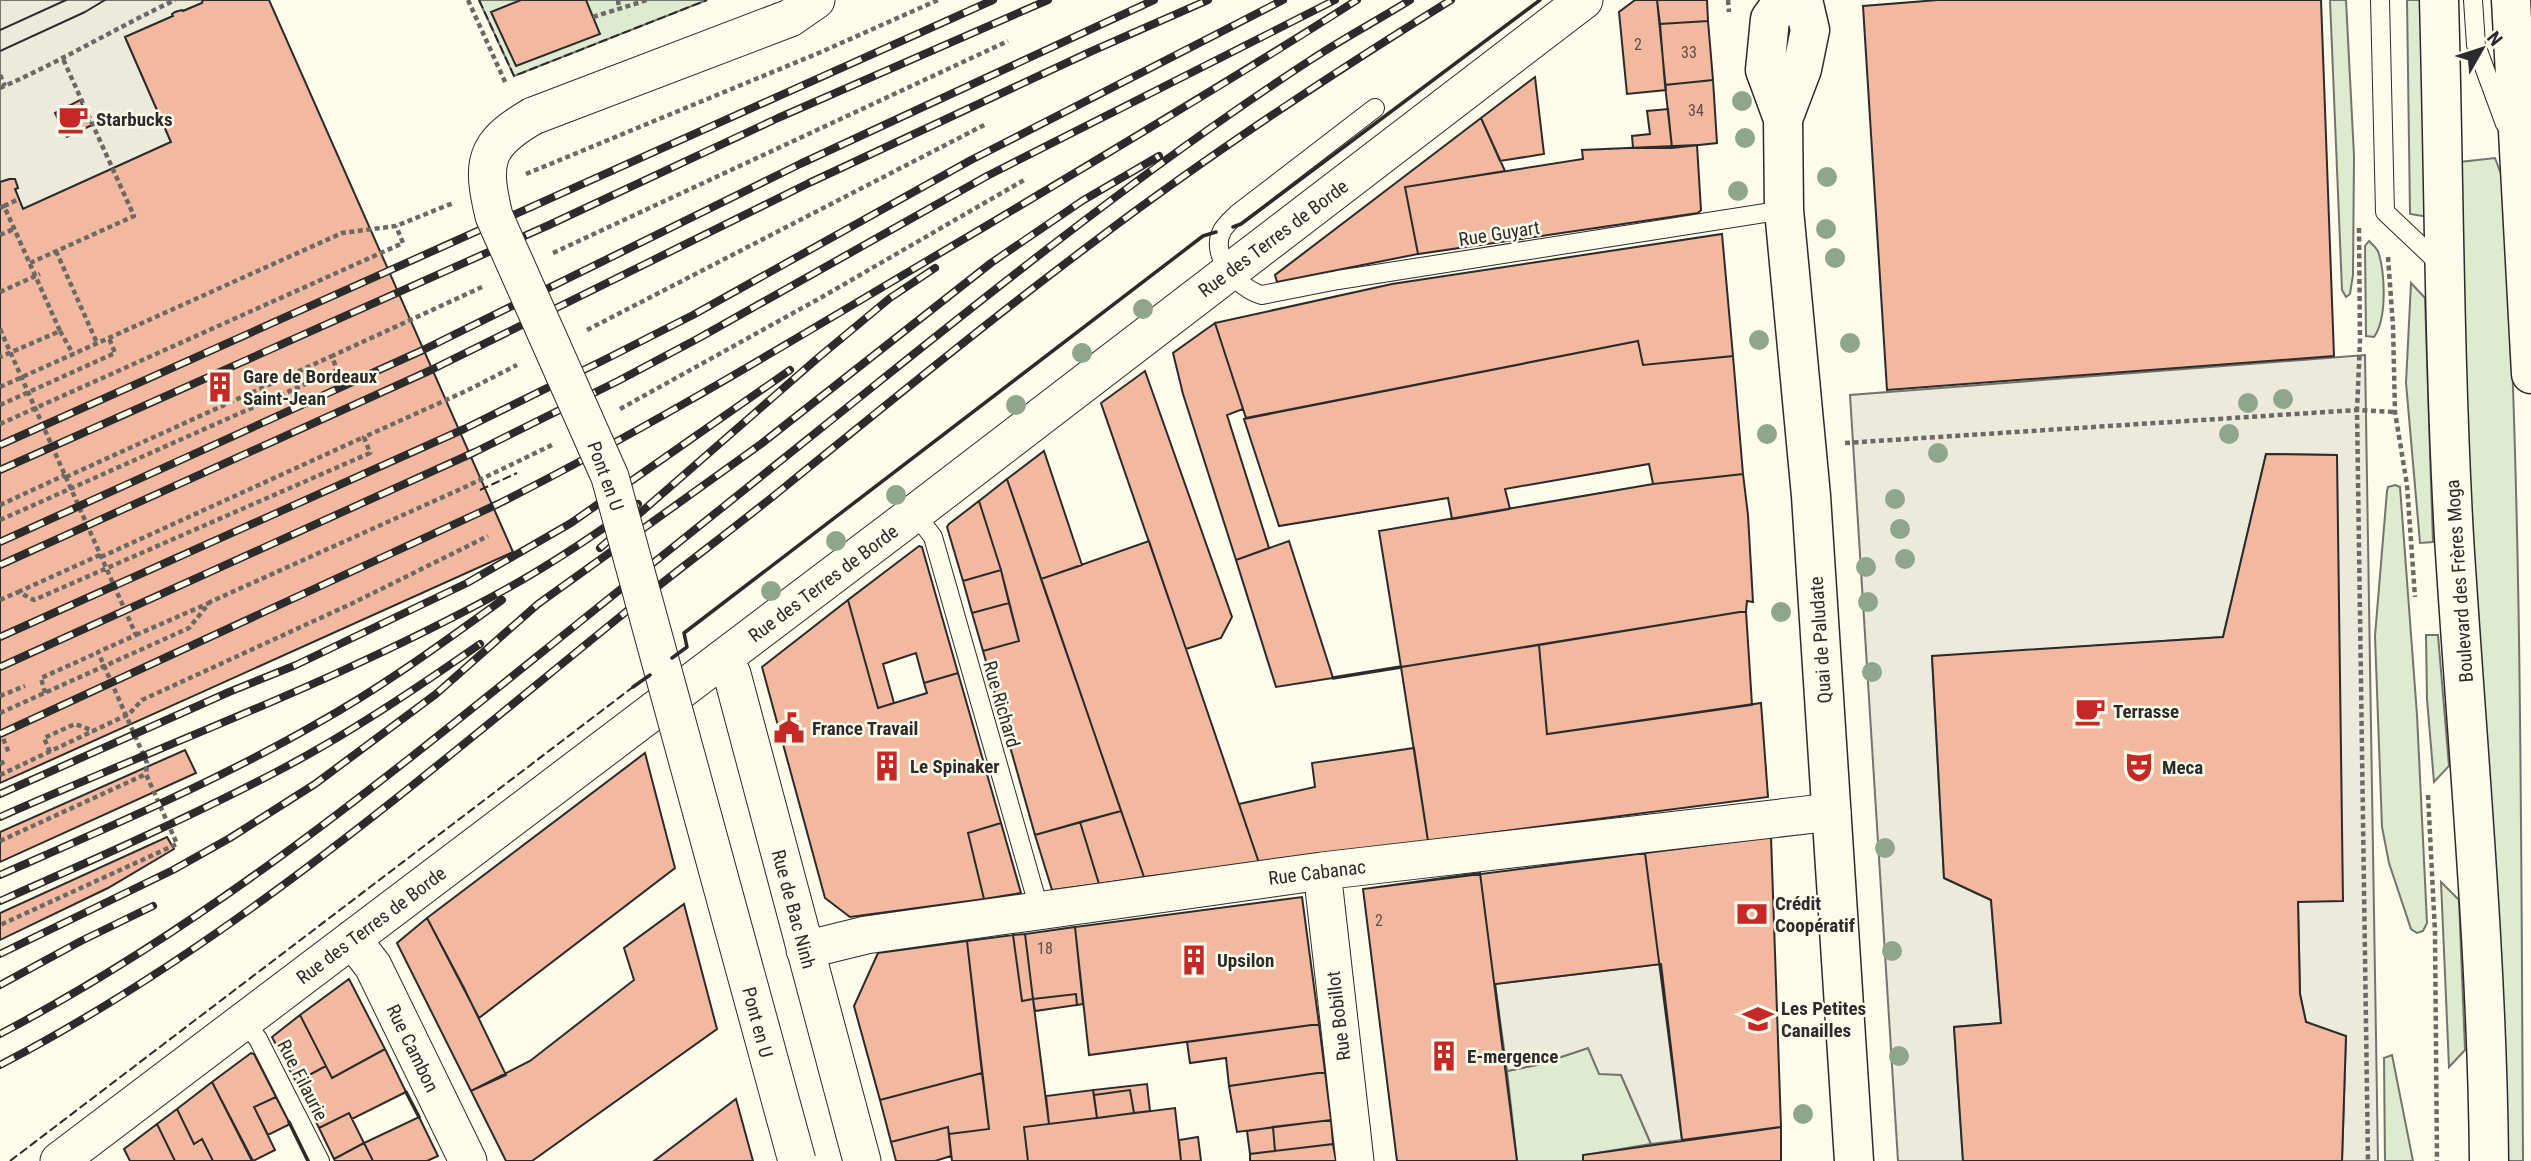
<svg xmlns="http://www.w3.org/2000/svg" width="2531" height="1161" font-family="'Roboto Condensed',sans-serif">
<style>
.green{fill:#deebd1;stroke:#74746e;stroke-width:2}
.parking{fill:#eceadb;stroke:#74746e;stroke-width:2}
.building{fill:#f2b8a0;stroke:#2b2b2b;stroke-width:2}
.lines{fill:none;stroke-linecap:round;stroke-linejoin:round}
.lane-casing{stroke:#2b2b2b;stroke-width:20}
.street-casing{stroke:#2b2b2b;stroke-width:39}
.secondary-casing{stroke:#2b2b2b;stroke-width:41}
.primary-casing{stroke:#2b2b2b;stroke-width:41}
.path{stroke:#6a6964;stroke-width:4.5;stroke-dasharray:5 3.5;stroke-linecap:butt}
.lane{stroke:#fdfbea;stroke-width:18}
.street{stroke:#fdfbea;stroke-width:37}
.secondary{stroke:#fdfbea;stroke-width:38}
.primary{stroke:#fdfbea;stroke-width:38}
.tram{stroke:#2b2b2b;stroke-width:2}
.rail-casing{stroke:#2b2b2b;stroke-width:8}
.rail{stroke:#fdfbea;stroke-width:5;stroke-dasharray:16;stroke-linecap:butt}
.street-bridge-casing{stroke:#2b2b2b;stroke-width:39;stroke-linecap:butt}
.street-bridge{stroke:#fdfbea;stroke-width:37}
.fence{stroke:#2b2b2b;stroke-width:2;stroke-dasharray:9 3.5;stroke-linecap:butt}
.wall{stroke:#2b2b2b;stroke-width:3.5}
.tree{fill:#8ea78a}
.labels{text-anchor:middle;stroke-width:5;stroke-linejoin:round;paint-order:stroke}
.number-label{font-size:16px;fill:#5d4e48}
.poi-label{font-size:19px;font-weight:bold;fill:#2b2b2b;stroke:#fdfbea;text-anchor:start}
.street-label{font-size:19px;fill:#2b2b2b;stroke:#fdfbea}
</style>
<rect width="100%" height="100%" fill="#fdfbea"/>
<!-- green -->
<path class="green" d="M479,0h228l-193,76z
M2330,0h16l8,156 -1,119 -3,19 -4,3 -4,-7z
M2407,0h16l6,217 -19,-3z
M2495,158l9,24c18,326 17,653 19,979h-17l-37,-675 -9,-324z
M2369,241c4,4 9,8 10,13 6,22 8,65 -5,83l-8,-1 -1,-90z
M2411,283l14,15 8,244 -13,1 -14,-160z
M2395,485l5,2 17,228 10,208 -4,8 -6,2 -6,-4 -22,-66 -7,-36 -7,-191 12,-145 1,-4z
M2426,635h12l11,131 -15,16 -7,-83z
M2441,882l18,18 6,150 -16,17z
M1588,1048l33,27 30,69 -67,11 -1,6h-66l-10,-90 30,-6z
M2392,1055l2,10 19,96h-28l-1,-103z"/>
<!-- parking -->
<path class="parking" d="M0,0h203l-1,3 -19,8 -1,-1 -7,2 -2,4 -48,21 46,105 -148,67 -8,-20 3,-1 -3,-8 -6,-1 -9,3z
M2365,355l13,806h-36l4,-124 -40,-15 -6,-28 -2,-92 39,-447 -71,-1 -43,183 -291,20 12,221 47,22 10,123 -47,4 9,134h-65l-48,-766z
M1661,964l21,176 -31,4 -30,-69 -22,-1 -11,-26 -51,17 -30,6 -12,-87z"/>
<!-- building -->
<path class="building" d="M203,0h66l244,552 -513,231v-601l10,-3h5l3,9 -3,1 8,20 148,-67 -46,-105 48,-21 -1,-2 3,-2 7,-2 1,1 19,-8z
M521,0h65l14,34 -84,32 -25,-54z
M1635,0h22l9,90 -39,4 -8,-82z
M1657,0h50l1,21 -48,3z
M1938,0h383l13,356 -447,34 -24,-384z
M1708,21l5,59 -48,5 -5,-61z
M1535,77l9,77 -44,7 -19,-43z
M1713,80l4,63 -45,5 -7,-63z
M80,100l12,25 -25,12 -12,-24z
M1668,109l4,39h-39l-1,-12 18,-2 -3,-23z
M1481,118l24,53 -100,16 13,67 -141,28 -2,-7z
M1697,145l4,65 -3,3 -280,41 -13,-67 178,-28 -1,-9z
M1722,234l11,122 -90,9 -5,-24 -392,77 -31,-95 177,-39z
M1215,323l28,86 -16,6 42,133 -33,12 -53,-166 -10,-41z
M1638,341l5,24 90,-9 10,118 -90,10 -4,-20 -144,25 5,20 -58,10 -4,-21 -169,28 -35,-107z
M1145,371l87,246 -11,21 -35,11 -85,-246z
M1044,451l38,114 -41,14 -34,-100z
M2266,454l71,1 6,446 -45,1 2,92 6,28 40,14 -4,125h-379l-9,-134 47,-4 -10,-123 -47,-22 -12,-222 291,-19z
M1743,474l5,41 5,87 -6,-1 -1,10 -345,56 -22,-136 274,-47z
M1007,479l114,332 -86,24 -52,-184 36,-10 -18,-71 -22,-69z
M979,501l22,69 -38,11 -16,-54 2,-3z
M1149,541l37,108 73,214 -115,14 -103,-298z
M1289,541l44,137 -57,9 -40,-127z
M919,546l3,1 36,126 -34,10 -8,-30 -33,11 11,39 -16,5 -30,-108z
M1001,570l8,33 -37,10 -9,-32z
M848,600l30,108 49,-15 -3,-10 34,-10 43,150 -33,10 16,66 -134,18 -25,-19 -63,-231z
M1009,603l10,38 -36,10 -11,-38z
M1746,611l6,94 -205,29 -8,-89z
M1539,645l8,89 214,-31 7,94 -340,44 -27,-174z
M1414,748l14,93 -169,22 -20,-59 76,-17 -3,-24z
M185,750l11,23 -196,89v-30z
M645,753l30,115 -196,150 -52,-100z
M1121,811l23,66 -45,7 -19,-62z
M1080,822l19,62 -47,6 -17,-55z
M1001,823l20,70 -37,6 -16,-66z
M167,837l7,12 -66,39 -108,52v-27z
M1771,837l10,290 -99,13 -21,-176 -166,20 22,177h-120l-34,-272z
M1771,837l10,290 -99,13 -37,-287z
M1480,873l37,288h-120l-34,-272z
M1302,897l17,127 -230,31 -14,-128z
M684,904l33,125 -185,132h-26l-35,-70 59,-30 104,-81 -10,-32z
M427,918l37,70 42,87 -35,16 -74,-148z
M1075,927l8,77 -6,1 -1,-11 -43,5 -8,-65z
M1025,934l8,65 -11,2 -9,-66z
M1013,935l9,66 11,-2 16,125 -25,3 4,34h-76l-3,-27 40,-5 -22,-188z
M967,941l15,132 -102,27 -26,-94 24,-53z
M349,979l36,70 -53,29 -32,-63z
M1076,994l1,11 -42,6 -2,-12z
M300,1015l26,51 -30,16 -24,-45z
M1319,1024l6,48 -96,14 -3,-28 -36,5 -3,-21z
M385,1049l21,43 -54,27 -3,-6 -30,15 -23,-46 30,-16 6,12z
M251,1053l3,1 22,43 -22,10 21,43 -22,11 -41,-79z
M1325,1072l6,48 -94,12 -8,-46z
M982,1073l7,56 -40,5 -1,-7 -57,15 -11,-42z
M212,1082l40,79h-39l-11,-22 -8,5 -17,-35z
M1147,1084l3,27 -16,2 -4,-23 -36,5 -1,-5z
M1093,1090l4,28 -48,6 -3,-28z
M1130,1090l4,23 -37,5 -3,-23z
M276,1097l14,27 -22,11 -14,-28z
M736,1099l17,62h-99z
M1175,1108l6,53h-153l-4,-34z
M177,1109l17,35 8,-5 11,22h-38l-18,-37z
M349,1113l15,30 -30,16 -15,-31z
M419,1117l19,39 -11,5h-54l-9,-18z
M1331,1120l2,24 -58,7 -2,-24z
M157,1124l18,37h-45l-6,-12z
M948,1127l3,29 -16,5h-39l-5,-19z
M1273,1127l2,24 -25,3 -3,-23z
M1781,1127v34h-198v-6z
M1198,1137l3,24h-20l-2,-21z
M364,1143l9,18h-38l-1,-2z
M1333,1144l3,17h-86v-7z"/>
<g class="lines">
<!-- lane casing -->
<g class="lane-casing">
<path id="lane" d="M2380,0l5,212 57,54
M2473,0l3,45 29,79
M1375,108l-138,106c-5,5 -12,11 -15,17 -13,25 17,58 40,64l76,-15 446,-70
M915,513l18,24 107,375
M244,1021l14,18 62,122"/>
</g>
<!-- street casing -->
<g class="street-casing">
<path id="street" d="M533,116l257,-98 26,-18
M722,659l10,15 130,487
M1322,871l33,290
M352,939l21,27 95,195
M805,950l61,-15 456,-64 510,-59
M59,1161l856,-648 669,-513"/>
</g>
<!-- secondary casing -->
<g class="secondary-casing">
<path id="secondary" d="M1784,0l-14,19 -5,51 18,49 1,91 27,286 43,665
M1783,119l19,-50 8,-39 -7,-30"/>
</g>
<!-- primary casing -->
<g class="primary-casing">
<path id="primary" d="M2439,0c5,179 5,358 15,537 13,208 33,416 35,624
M2511,0l20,374"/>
</g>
<!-- path -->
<path class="path" d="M468,0l38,84
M618,0l1,9
M1728,0l1,12
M593,17l54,-17
M0,75l5,11
M0,88c60,-26 116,-60 175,-88
M526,174l295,-122 117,-52
M4,206l15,-7
M0,208l4,-2 56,125 -60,26
M2359,228l1,113 -3,69 11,751
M0,235l14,-6
M56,251l41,92
M553,253l455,-212
M2388,257l5,69 2,86 12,73 8,112
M30,263l104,-47 -71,-157
M0,292l40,-18
M0,329l136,306 -38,17 49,111 -1,11 31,70 -177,81
M587,330l399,-206
M60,331l13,23
M0,387l342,-154 54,-7 57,-23
M0,405l115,-52 -6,-15
M620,409l202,-112 202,-117
M0,424l403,-181 -7,-17
M1845,443l512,-33 38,2
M66,477l266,-121
M0,505l65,-30
M0,520l337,-150 -5,-14 150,-69
M101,557l263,-120
M18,592l82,-37
M0,600l18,-8 16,8 336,-147 -6,-16 102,-46 51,-26
M136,635l73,-32
M45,693l-4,-15 58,-26
M0,696l25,-10
M0,713l189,-85 21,-26 253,-114 91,-44
M0,731l9,22
M50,752l-6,-14 31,-14 19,7
M0,764l7,-4
M0,775l129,-61 13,-14 211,-97 135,-67
M2428,795l7,137 2,229
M0,841l146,-67"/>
<!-- lane -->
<use href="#lane" class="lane"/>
<!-- street -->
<use href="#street" class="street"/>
<!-- secondary -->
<use href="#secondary" class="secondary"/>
<!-- primary -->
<use href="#primary" class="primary"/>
<!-- tram -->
<path class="tram" d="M0,30l66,-30
M0,51l85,-39 20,-12"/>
<!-- rail casing -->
<g class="rail-casing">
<path id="rail" d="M0,445l993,-445
M0,470l549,-245 229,-107 270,-118
M0,542l423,-192 377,-186 354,-164
M600,548l219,-191 71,-59 45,-30
M0,565l431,-195 378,-187 283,-132 116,-51
M0,637l464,-208 144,-71 85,-43 278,-155 312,-160
M0,667l475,-215 143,-71 81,-43 288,-162 348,-176
M0,734l498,-230c167,-84 326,-183 488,-278 124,-74 249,-148 371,-226
M0,794l229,-102 67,-27 171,-82 104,-60 219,-153
M0,817c170,-75 346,-139 508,-229 45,-25 88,-54 130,-84
M0,875c107,-47 215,-93 316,-151 65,-36 125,-80 186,-124
M0,901c93,-41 186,-82 276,-129 71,-37 138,-82 204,-128
M0,954l173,-84 57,-32 85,-54 121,-90 102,-90 223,-160 230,-181 91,-62 77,-45
M0,985l81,-44 72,-35
M0,1034c206,-108 386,-256 566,-401 103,-83 206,-165 309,-248 142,-114 285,-227 437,-326 32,-21 66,-39 98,-59
M0,1065c229,-119 423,-289 622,-450 54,-44 110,-85 164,-129 101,-82 201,-164 305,-242 116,-88 237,-168 360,-244"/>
</g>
<!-- rail -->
<use href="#rail" class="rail"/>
<!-- street-bridge casing -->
<g class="street-bridge-casing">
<path id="street-bridge" d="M533,116c-49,28 -52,46 -39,100l116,261 187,684"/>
</g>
<!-- street-bridge -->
<use href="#street-bridge" class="street-bridge"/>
<!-- fence -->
<path class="fence" d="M479,0l35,76 193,-76
M480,490l37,-17
M10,1161l623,-474"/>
<!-- wall -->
<path class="wall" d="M1233,227l8,-3 299,-224
M672,658l15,-11 -3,-14 519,-397 13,-4
M1333,678l68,-11
M633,687l17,-12
M406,1092l13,25
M289,1122l19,39"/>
</g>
<!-- trees -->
<g class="tree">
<circle cx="1742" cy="101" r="10"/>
<circle cx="1745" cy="138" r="10"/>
<circle cx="1827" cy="177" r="10"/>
<circle cx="1738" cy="191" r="10"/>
<circle cx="1826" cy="229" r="10"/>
<circle cx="1835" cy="258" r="10"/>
<circle cx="1143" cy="309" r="10"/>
<circle cx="1759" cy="340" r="10"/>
<circle cx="1850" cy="343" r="10"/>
<circle cx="1082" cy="353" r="10"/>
<circle cx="2283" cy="399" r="10"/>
<circle cx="2248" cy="403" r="10"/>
<circle cx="1016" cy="405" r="10"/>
<circle cx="1767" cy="434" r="10"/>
<circle cx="2229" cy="434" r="10"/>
<circle cx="1938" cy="453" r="10"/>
<circle cx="896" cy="495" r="10"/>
<circle cx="1895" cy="499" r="10"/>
<circle cx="1900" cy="529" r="10"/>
<circle cx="836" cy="541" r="10"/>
<circle cx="1905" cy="559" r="10"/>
<circle cx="1866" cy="567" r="10"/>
<circle cx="771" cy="591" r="10"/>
<circle cx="1868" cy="602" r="10"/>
<circle cx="1781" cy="612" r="10"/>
<circle cx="1872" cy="672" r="10"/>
<circle cx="1885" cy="848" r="10"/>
<circle cx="1892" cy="951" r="10"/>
<circle cx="1899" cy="1056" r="10"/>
<circle cx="1803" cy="1114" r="10"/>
</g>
<!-- icons -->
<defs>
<g id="cafe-bare" transform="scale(2.415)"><path d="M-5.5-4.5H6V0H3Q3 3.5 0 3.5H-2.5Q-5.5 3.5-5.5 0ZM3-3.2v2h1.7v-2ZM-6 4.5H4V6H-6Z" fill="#c62828" stroke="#fdfbea" stroke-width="2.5" paint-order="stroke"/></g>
<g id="building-bare" transform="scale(2.415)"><path d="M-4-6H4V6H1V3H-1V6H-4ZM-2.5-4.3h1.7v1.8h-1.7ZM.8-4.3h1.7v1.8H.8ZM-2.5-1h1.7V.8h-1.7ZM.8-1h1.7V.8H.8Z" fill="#c62828" stroke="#fdfbea" stroke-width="2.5" paint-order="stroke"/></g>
<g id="civic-bare" transform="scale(2.415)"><path d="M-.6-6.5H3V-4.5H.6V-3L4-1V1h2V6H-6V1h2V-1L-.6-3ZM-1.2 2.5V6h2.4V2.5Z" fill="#c62828" stroke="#fdfbea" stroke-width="2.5" paint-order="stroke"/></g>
<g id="theatre-bare" transform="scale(2.415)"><path d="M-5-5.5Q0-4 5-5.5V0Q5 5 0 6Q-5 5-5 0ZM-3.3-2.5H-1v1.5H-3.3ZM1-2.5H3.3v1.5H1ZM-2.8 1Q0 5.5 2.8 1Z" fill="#c62828" stroke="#fdfbea" stroke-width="2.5" paint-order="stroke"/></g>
<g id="bank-bare" transform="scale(2.415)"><path d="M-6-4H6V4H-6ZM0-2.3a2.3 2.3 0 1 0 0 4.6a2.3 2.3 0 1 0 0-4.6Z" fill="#c62828" stroke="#fdfbea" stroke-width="2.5" paint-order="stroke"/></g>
<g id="school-bare" transform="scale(2.415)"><path d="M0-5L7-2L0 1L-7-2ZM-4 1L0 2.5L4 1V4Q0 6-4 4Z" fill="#c62828" stroke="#fdfbea" stroke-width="2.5" paint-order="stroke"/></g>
</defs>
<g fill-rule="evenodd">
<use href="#cafe-bare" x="73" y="119"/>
<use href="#building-bare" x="220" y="387"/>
<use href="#cafe-bare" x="2090" y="711"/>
<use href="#civic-bare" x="789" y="728"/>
<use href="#building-bare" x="887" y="766"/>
<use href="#theatre-bare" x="2139" y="767"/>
<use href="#bank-bare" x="1752" y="914"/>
<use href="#building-bare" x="1194" y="960"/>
<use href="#school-bare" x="1758" y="1019"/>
<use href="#building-bare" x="1444" y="1056"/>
</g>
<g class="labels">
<!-- number labels -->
<g class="number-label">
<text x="1638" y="50">2</text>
<text x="1689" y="58">33</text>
<text x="1696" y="116">34</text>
<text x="1379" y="926">2</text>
<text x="1045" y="954">18</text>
</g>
<!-- poi labels -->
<g class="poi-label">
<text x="96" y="126">Starbucks</text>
<text x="243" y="383">Gare de Bordeaux<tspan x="243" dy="22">Saint-Jean</tspan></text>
<text x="2113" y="718">Terrasse</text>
<text x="812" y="735">France Travail</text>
<text x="910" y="773">Le Spinaker</text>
<text x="2162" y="774">Meca</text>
<text x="1775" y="910">Crédit<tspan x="1775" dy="22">Coopératif</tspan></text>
<text x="1217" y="967">Upsilon</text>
<text x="1781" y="1015">Les Petites<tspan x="1781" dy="22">Canailles</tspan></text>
<text x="1467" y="1063">E-mergence</text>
</g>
<!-- street labels -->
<g class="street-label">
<text transform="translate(1499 233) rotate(-9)" y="7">Rue Guyart</text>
<text transform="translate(1273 238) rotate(-37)" y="7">Rue des Terres de Borde</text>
<text transform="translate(606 476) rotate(70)" y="7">Pont en U</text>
<text transform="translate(2459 581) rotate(-94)" y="7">Boulevard des Frères Moga</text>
<text transform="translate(823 583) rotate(-37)" y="7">Rue des Terres de Borde</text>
<text transform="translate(1820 640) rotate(-94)" y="7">Quai de Paludate</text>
<text transform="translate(1002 704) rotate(74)" y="7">Rue Richard</text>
<text transform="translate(1317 872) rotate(-7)" y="7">Rue Cabanac</text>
<text transform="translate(794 909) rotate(75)" y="7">Rue de Bac Ninh</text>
<text transform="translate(371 925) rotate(-37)" y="7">Rue des Terres de Borde</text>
<text transform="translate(1338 1016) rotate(-97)" y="7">Rue Bobillot</text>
<text transform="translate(758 1022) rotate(75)" y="7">Pont en U</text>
<text transform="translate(413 1048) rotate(64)" y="7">Rue Cambon</text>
<text transform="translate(303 1080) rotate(63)" y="7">Rue Filaurie</text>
</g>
</g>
<!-- north arrow -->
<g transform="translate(2482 49) rotate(51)" stroke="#fdfbea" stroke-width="5" paint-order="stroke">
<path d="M0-5L12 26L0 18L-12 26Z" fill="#2b2b2b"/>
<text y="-10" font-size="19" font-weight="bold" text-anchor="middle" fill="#2b2b2b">N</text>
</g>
</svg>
